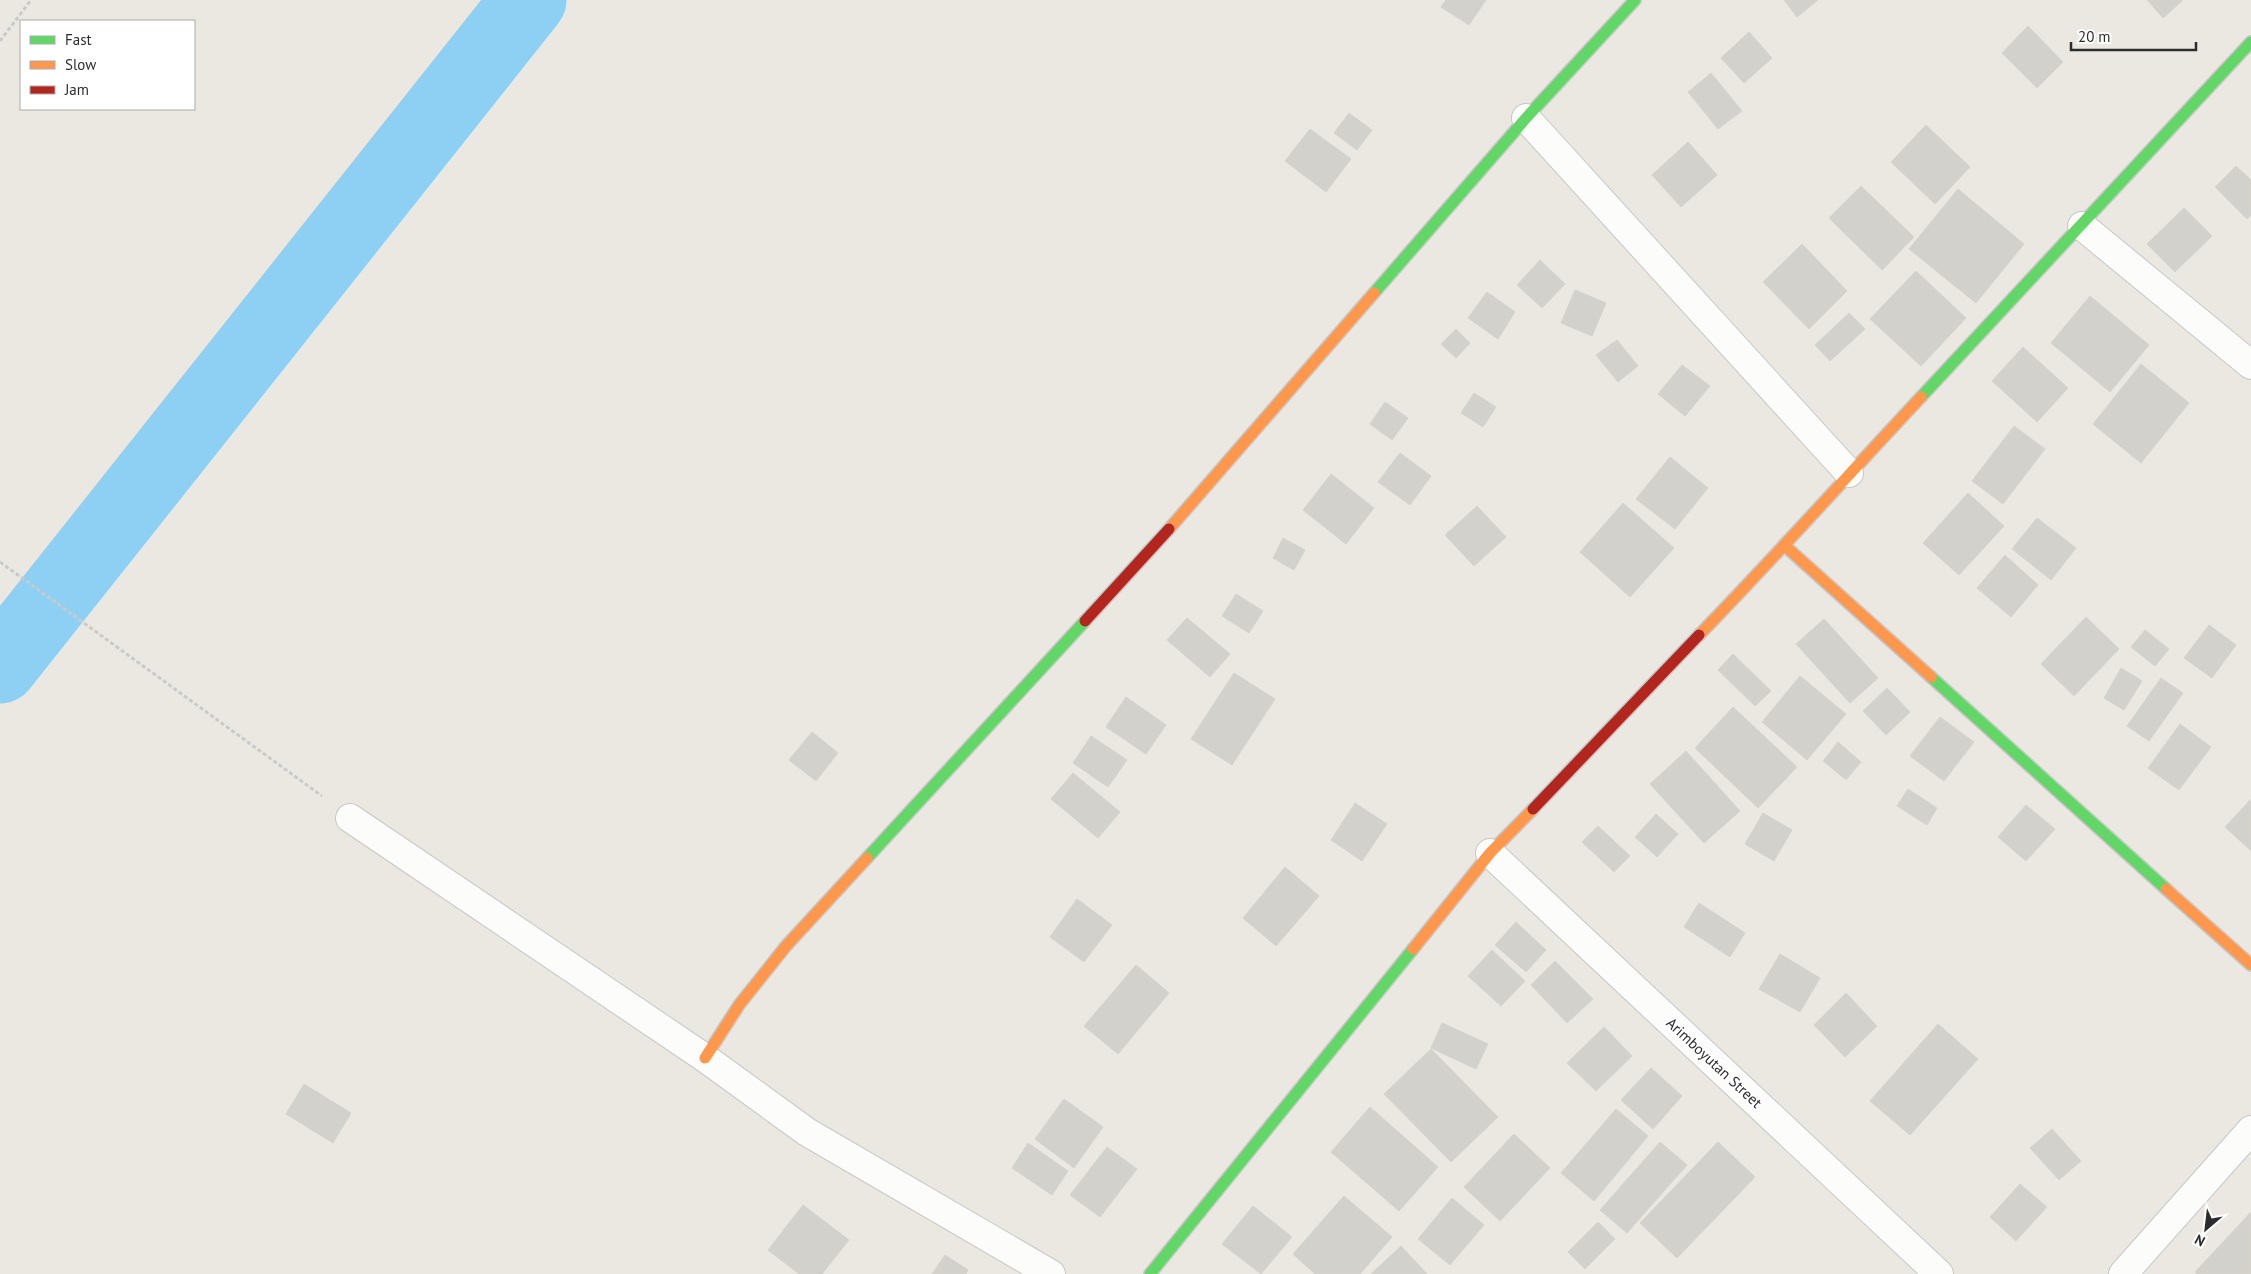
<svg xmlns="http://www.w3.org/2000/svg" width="2251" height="1274" font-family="'PT Sans',sans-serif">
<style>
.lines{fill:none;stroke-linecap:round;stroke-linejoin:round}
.river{stroke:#8ed0f3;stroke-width:75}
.building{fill:#d3d1cc;stroke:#d6d3cd}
.street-casing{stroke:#c8c7c7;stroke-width:30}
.fast-casing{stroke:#c8c7c7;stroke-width:14}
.slow-casing{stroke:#c8c7c7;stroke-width:14}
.jam-casing{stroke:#c8c7c7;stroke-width:14}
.path{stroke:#cacac9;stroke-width:3;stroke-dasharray:4 2.5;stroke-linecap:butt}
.street{stroke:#fcfcfa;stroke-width:28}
.fast{stroke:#63d668;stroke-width:11}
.slow{stroke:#ff974d;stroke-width:11}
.jam{stroke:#b3261e;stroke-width:11}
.labels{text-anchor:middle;stroke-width:4;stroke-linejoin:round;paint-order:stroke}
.street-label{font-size:15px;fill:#2c2c2c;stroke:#fff}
</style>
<rect width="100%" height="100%" fill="#ebe8e1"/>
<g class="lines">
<!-- river -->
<path class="river" d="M0,666l529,-666"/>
</g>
<!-- building -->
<path class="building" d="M1446,0h40l-17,25 -28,-18z
M1784,0h34l-21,17z
M2147,0h36l-20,18z
M2028,26l35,36 -26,26 -35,-35z
M1749,32l23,26 -28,25 -23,-25z
M1711,73l31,38 -24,18 -30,-37z
M1349,113l23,17 -15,20 -23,-17z
M1926,125l44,42 -35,37 -44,-42z
M1310,129l41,30 -25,33 -41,-31z
M1688,142l29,33 -36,32 -29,-32z
M2236,166l15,14v35l-4,4 -32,-32z
M1861,186l53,51 -32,33 -53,-52z
M1958,189l66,55 -48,59 -67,-54z
M2184,208l28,28 -37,36 -28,-28z
M1802,244l45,47 -38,38 -46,-47z
M1540,260l25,24 -23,24 -25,-23z
M1916,271l50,47 -45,48 -51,-47z
M1575,290l31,13 -14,33 -31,-13z
M1487,292l28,20 -17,27 -30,-21z
M2090,296l59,49 -39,47 -59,-49z
M1849,313l16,16 -35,32 -15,-16z
M1456,329l14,14 -14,15 -15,-14z
M1617,340l21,26 -20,16 -22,-27z
M2023,347l45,41 -31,34 -45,-41z
M2141,364l48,39 -48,60 -48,-39z
M1682,365l28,21 -25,30 -27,-22z
M1474,393l22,14 -13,20 -22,-14z
M1385,402l23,16 -16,22 -22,-16z
M2014,426l31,23 -42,55 -31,-23z
M1400,453l31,23 -21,29 -32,-23z
M1670,457l38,31 -33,41 -39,-30z
M1331,474l43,34 -28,36 -43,-34z
M1968,493l36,33 -45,49 -36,-32z
M1623,503l51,45 -44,49 -50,-45z
M1477,506l29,31 -32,29 -29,-31z
M2037,518l39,30 -25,32 -39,-31z
M1283,538l22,12 -11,20 -21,-12z
M2005,555l33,30 -27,32 -34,-29z
M1236,594l27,17 -14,22 -27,-17z
M2086,617l33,32 -45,47 -33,-32z
M1187,618l43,36 -20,23 -43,-37z
M1824,619l54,59 -28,25 -54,-59z
M2209,625l27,20 -24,33 -28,-20z
M2145,630l24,19 -14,17 -24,-19z
M1733,654l38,37 -16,15 -37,-36z
M2121,668l21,13 -18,29 -20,-12z
M1234,673l41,26 -43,66 -41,-26z
M1800,676l46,38 -39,46 -45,-38z
M2161,678l22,15 -34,48 -22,-15z
M1887,688l23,24 -24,23 -23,-24z
M1126,697l40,28 -20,29 -40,-27z
M1733,707l64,60 -39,41 -63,-60z
M1940,717l34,25 -30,39 -34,-25z
M2180,724l31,23 -32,43 -31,-22z
M812,732l26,21 -22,28 -27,-21z
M1091,736l36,24 -19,27 -35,-24z
M1838,742l23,20 -15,18 -23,-19z
M1686,751l54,60 -36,32 -54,-59z
M1073,773l47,39 -22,26 -47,-39z
M1908,789l29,19 -10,17 -30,-19z
M2251,799v52l-26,-24z
M1355,803l32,21 -25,37 -31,-21z
M2026,805l29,24 -29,32 -28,-24z
M1763,813l29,17 -18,31 -29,-17z
M1656,814l22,20 -21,23 -22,-20z
M1598,826l32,30 -16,16 -32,-30z
M1285,867l34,29 -43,50 -33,-28z
M1077,899l35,26 -28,37 -34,-25z
M1699,903l46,30 -15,24 -46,-30z
M1516,922l30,28 -20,22 -31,-27z
M1492,950l33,31 -24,25 -33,-30z
M1780,954l40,24 -20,34 -41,-23z
M1555,961l38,38 -26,24 -36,-38z
M1136,965l33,28 -51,61 -34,-28z
M1846,993l31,33 -32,31 -31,-32z
M1442,1023l46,21 -12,25 -45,-21z
M1938,1024l40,35 -68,76 -40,-34z
M1604,1027l28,29 -36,35 -29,-28z
M1431,1049l67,68 -47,45 -67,-68z
M1651,1068l31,28 -29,33 -32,-29z
M304,1084l47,29 -18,30 -47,-29z
M1064,1099l39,28 -29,41 -39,-29z
M1370,1107l68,60 -39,44 -68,-59z
M1616,1109l32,27 -54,65 -33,-28z
M2052,1129l29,32 -22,19 -29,-32z
M1514,1134l36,34 -50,53 -36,-34z
M1660,1142l27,23 -60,68 -27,-23z
M1718,1142l37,35 -78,81 -37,-35z
M1028,1143l40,28 -16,24 -40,-27z
M1107,1147l30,22 -37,48 -30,-22z
M2020,1184l27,23 -31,34 -26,-24z
M1344,1196l48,41 -32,37h-45l-22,-20z
M1452,1198l32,27 -34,40 -32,-26z
M803,1205l46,35 -27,34h-23l-31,-24z
M1253,1206l39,31 -31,37 -39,-30z
M2251,1212v62h-54l-2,-2z
M1598,1222l17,17 -30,30 -17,-17z
M1401,1246l26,28h-56z
M945,1255l23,15 -2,4h-34z"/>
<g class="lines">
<!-- street casing -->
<g class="street-casing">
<path id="street" d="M1526,118l323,355
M2082,226l169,139
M350,818l355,240 102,74 244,142
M1490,853l449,421
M2123,1274l128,-144"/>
</g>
<!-- fast casing -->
<g class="fast-casing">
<path id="fast" d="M1374,293l152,-175 109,-118
M1921,397l330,-355
M1931,677l235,212
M867,858l218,-237
M1150,1274l263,-325"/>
</g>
<!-- slow casing -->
<g class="slow-casing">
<path id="slow" d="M1169,529l205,-236
M1785,546l146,131
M1699,635c76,-78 148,-159 222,-238
M2166,889l85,76
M1413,949l77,-96 43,-44
M705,1058l34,-53 47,-59 81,-88"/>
</g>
<!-- jam casing -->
<g class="jam-casing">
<path id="jam" d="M1085,621l84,-92
M1533,809l166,-174"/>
</g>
<!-- path -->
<path class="path" d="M0,41l31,-41
M0,562l322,234"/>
<!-- street -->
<use href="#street" class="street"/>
<!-- fast -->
<use href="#fast" class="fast"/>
<!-- slow -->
<use href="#slow" class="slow"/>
<!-- jam -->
<use href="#jam" class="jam"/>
</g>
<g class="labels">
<!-- street labels -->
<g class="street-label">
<text transform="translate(1714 1063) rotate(43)" y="5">Arimboyutan Street</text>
</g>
</g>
<!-- legend -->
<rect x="20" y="20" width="175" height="90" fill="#ffffff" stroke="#ababab"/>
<rect x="30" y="36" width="25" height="8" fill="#63d668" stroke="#ababab"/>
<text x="65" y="45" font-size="15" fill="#2c2c2c">Fast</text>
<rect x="30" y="61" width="25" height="8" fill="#ff974d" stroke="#ababab"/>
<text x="65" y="70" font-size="15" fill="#2c2c2c">Slow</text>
<rect x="30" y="86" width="25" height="8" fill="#b3261e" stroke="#ababab"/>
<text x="65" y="95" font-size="15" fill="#2c2c2c">Jam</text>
<!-- north arrow -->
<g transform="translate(2206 1229) rotate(208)" stroke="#ffffff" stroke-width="4" paint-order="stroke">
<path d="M0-4L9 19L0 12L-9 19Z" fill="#2c2c2c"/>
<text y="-8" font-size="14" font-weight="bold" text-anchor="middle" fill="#2c2c2c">N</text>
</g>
<!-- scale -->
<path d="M2071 42v8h125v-8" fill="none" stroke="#2c2c2c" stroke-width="2.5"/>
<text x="2078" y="42" font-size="15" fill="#2c2c2c" stroke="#ffffff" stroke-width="4" paint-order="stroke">20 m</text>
</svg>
